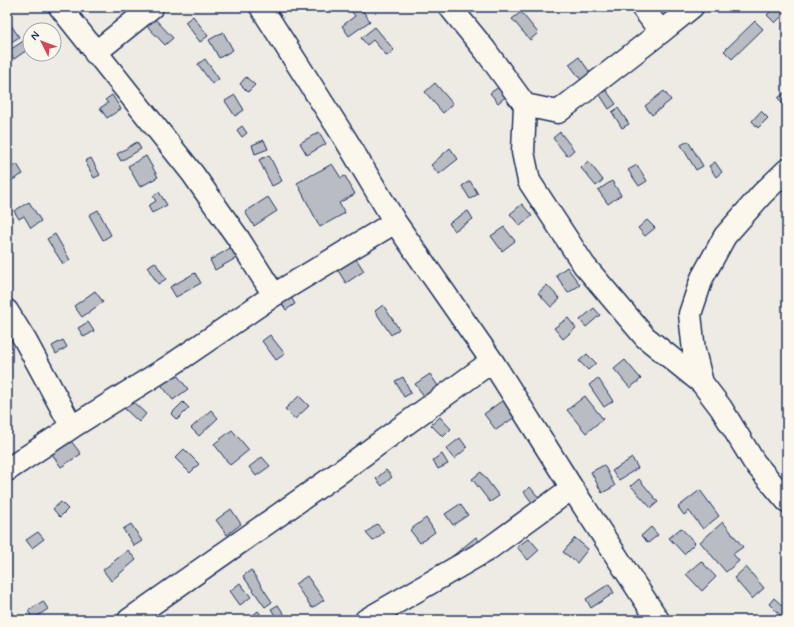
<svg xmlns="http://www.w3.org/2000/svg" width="794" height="627" font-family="Mynerve,sans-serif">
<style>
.building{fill:#b9bcc3;stroke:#1b2f5e}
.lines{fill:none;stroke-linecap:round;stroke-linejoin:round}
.minor-casing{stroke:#1b2f5e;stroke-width:25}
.minor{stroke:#fbf7ec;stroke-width:22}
</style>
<rect width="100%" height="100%" fill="#eeebe4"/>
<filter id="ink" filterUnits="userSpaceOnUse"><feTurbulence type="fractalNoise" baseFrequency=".025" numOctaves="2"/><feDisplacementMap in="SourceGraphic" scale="8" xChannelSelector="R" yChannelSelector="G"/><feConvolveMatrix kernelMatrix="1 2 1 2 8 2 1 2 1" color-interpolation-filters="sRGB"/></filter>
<g filter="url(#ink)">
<!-- building -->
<path class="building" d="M348,7h12l10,14 -21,15 -7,-10 13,-10z
M775,7h12v4l-12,12 -8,-8z
M521,12l17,21 -8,7 -18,-21z
M193,16l15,20 -8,6 -15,-20z
M154,18l19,20 -8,7 -19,-20z
M755,21l8,8 -31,30 -8,-8z
M9,22l10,15 -12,8v-21z
M375,27l19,23 -7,6 -14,-16 -6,5 -6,-7z
M223,32l10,18 -14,8 -10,-18z
M25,40l5,8 -16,11 -6,-8z
M579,57l15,21 -9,7 -16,-21z
M205,59l14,20 -7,5 -14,-20z
M246,77l9,8 -7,7 -8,-8z
M435,83l18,21 -10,9 -18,-21z
M502,85l7,9 -11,9 -8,-10z
M606,90l10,14 -7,5 -9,-14z
M664,91l7,9 -19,15 -7,-9z
M787,91v10l-4,3 -5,-6z
M112,95l9,14 -14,9 -7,-10 8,-5 -3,-3z
M235,95l9,15 -9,6 -10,-15z
M618,108l11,16 -7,4 -10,-16z
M761,111l7,7 -10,10 -6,-7z
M242,126l5,7 -5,4 -5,-7z
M319,132l7,12 -19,11 -7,-12z
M560,132l14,18 -7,6 -14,-18z
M264,140l4,9 -13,5 -3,-9z
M688,141l15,25 -7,4 -15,-25z
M137,142l4,7 -20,12 -4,-7z
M450,148l8,11 -19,15 -8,-9z
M269,155l13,26 -10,5 -13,-26z
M146,156l12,21 -18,10 -12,-21z
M91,158l9,17 -6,3 -9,-17z
M588,161l15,19 -7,6 -15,-18z
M715,162l7,10 -6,5 -7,-11z
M17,164l6,10 -16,9v-13z
M332,164l9,14 4,-2 10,18 -16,9 6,10 -25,14 -23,-44z
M637,165l10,16 -8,5 -11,-16z
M470,181l8,13 -8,5 -8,-13z
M612,181l9,14 -13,9 -10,-14z
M159,192l8,13 -15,8 -4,-7 8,-5 -3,-5z
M268,197l9,14 -23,15 -9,-14z
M29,202l12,19 -10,7 -7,-12 -5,3 -5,-8z
M522,204l10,12 -12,10 -10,-12z
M98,210l13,25 -8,5 -14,-25z
M468,211l5,8 -19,12 -5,-8z
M647,220l8,8 -10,8 -7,-8z
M504,227l11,14 -13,10 -11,-15z
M55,234l15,26 -7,4 -16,-25z
M232,247l6,10 -23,13 -5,-10z
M351,251l13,20 -18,12 -13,-20z
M155,262l11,17 -8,5 -11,-17z
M567,267l13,18 -12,8 -12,-18z
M195,273l6,10 -25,14 -6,-10z
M547,285l13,14 -9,8 -13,-14z
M286,288l9,16 -9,6 -10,-16z
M95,291l8,11 -21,15 -8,-11z
M383,305l16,24 -8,6 -16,-24z
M594,308l6,7 -14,12 -6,-7z
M568,318l8,10 -13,11 -9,-11z
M88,322l6,9 -10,6 -6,-9z
M270,335l15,19 -9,6 -14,-19z
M63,340l4,7 -11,7 -4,-8z
M587,354l9,9 -8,7 -9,-9z
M625,360l16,19 -11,9 -16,-19z
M174,371l14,18 -15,11 -14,-18z
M430,374l12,18 -14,9 -13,-17z
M403,377l8,16 -7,4 -9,-16z
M598,378l15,23 -9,6 -15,-22z
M299,396l10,10 -14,13 -10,-10z
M585,396l18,23 -17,14 -19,-23z
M503,400l12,17 -19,13 -12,-16z
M132,401l14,13 -7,8 -14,-13z
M183,402l6,6 -12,12 -6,-6z
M211,410l7,8 -19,18 -8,-8z
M440,417l11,12 -8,8 -12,-12z
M232,430l17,20 -19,15 -16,-21z
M460,438l7,10 -13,11 -8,-10z
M71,441l10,13 -20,13 -9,-13z
M184,449l15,15 -9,9 -15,-15z
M442,454l6,10 -10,5 -5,-9z
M262,457l8,9 -14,10 -7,-9z
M632,458l6,10 -19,12 -7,-9z
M604,465l11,21 -13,7 -11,-21z
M386,470l6,7 -10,9 -6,-7z
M481,472l18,24 -9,6 -18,-23z
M639,479l19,23 -7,6 -20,-22z
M530,487l14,17 -7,5 -13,-17z
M700,490l19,26 -16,13 -14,-18 -5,4 -6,-8z
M61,502l7,7 -8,8 -7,-8z
M460,504l8,11 -15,10 -8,-11z
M231,509l10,15 -14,11 -11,-15z
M426,518l9,14 -15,11 -10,-13z
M723,522l20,25 -10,7 6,7 -13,11 -26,-30z
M131,524l11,17 -8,5 -11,-17z
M377,524l7,8 -11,9 -7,-8z
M651,527l7,8 -10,8 -7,-7z
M681,528l14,15 -11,11 -15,-16z
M38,532l6,7 -12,9 -6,-8z
M476,537l7,8 -27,22 -7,-8z
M529,538l10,12 -11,10 -11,-13z
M575,538l13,11 -11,14 -14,-11z
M128,550l8,10 -25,21 -8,-11z
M701,561l15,16 -14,14 -16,-17z
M746,567l18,21 -12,11 -18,-21z
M251,570l21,32 -7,5 -22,-31z
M307,576l17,24 -12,8 -17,-24z
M240,583l11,14 -11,8 -10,-14z
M609,584l5,9 -23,15 -5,-9z
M774,598l13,12 -6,6 -12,-12z
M43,601l5,8 -15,10 -5,-8z
M278,605l10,15h-10l-7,-11z
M258,611l7,9h-18z"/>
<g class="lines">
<!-- minor casing -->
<g class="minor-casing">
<path id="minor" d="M60,7l133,167 45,64 36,57
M261,7l85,133 49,82 97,139 80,127 86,132
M450,7l35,43 40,55 -2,47 6,29 55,84 61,72 57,46 19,25 33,54 33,39
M642,7l19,25
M95,53l57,-46
M525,105l33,7 103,-80 31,-25
M7,311l18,29 47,87
M702,383l-8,-32 -4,-37 12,-36 23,-42 37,-42 25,-24
M7,470l65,-43 98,-61 104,-71 121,-73
M129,620l211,-148 152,-111
M366,620l121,-70 85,-62"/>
</g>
<!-- minor -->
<use href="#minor" class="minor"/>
</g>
</g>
<!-- margin -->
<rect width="794" height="627" fill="none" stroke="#fbf7ec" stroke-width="24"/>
<rect x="12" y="12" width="770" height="603" fill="none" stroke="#1b2f5e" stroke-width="1.5" filter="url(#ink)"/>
<!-- north arrow -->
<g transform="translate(42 42) rotate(312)"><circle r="19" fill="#fbf7ec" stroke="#a1a7b3"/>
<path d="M0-3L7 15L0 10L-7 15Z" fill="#d1495b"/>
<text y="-6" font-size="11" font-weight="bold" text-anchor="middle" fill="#1b2f5e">N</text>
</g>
</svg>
